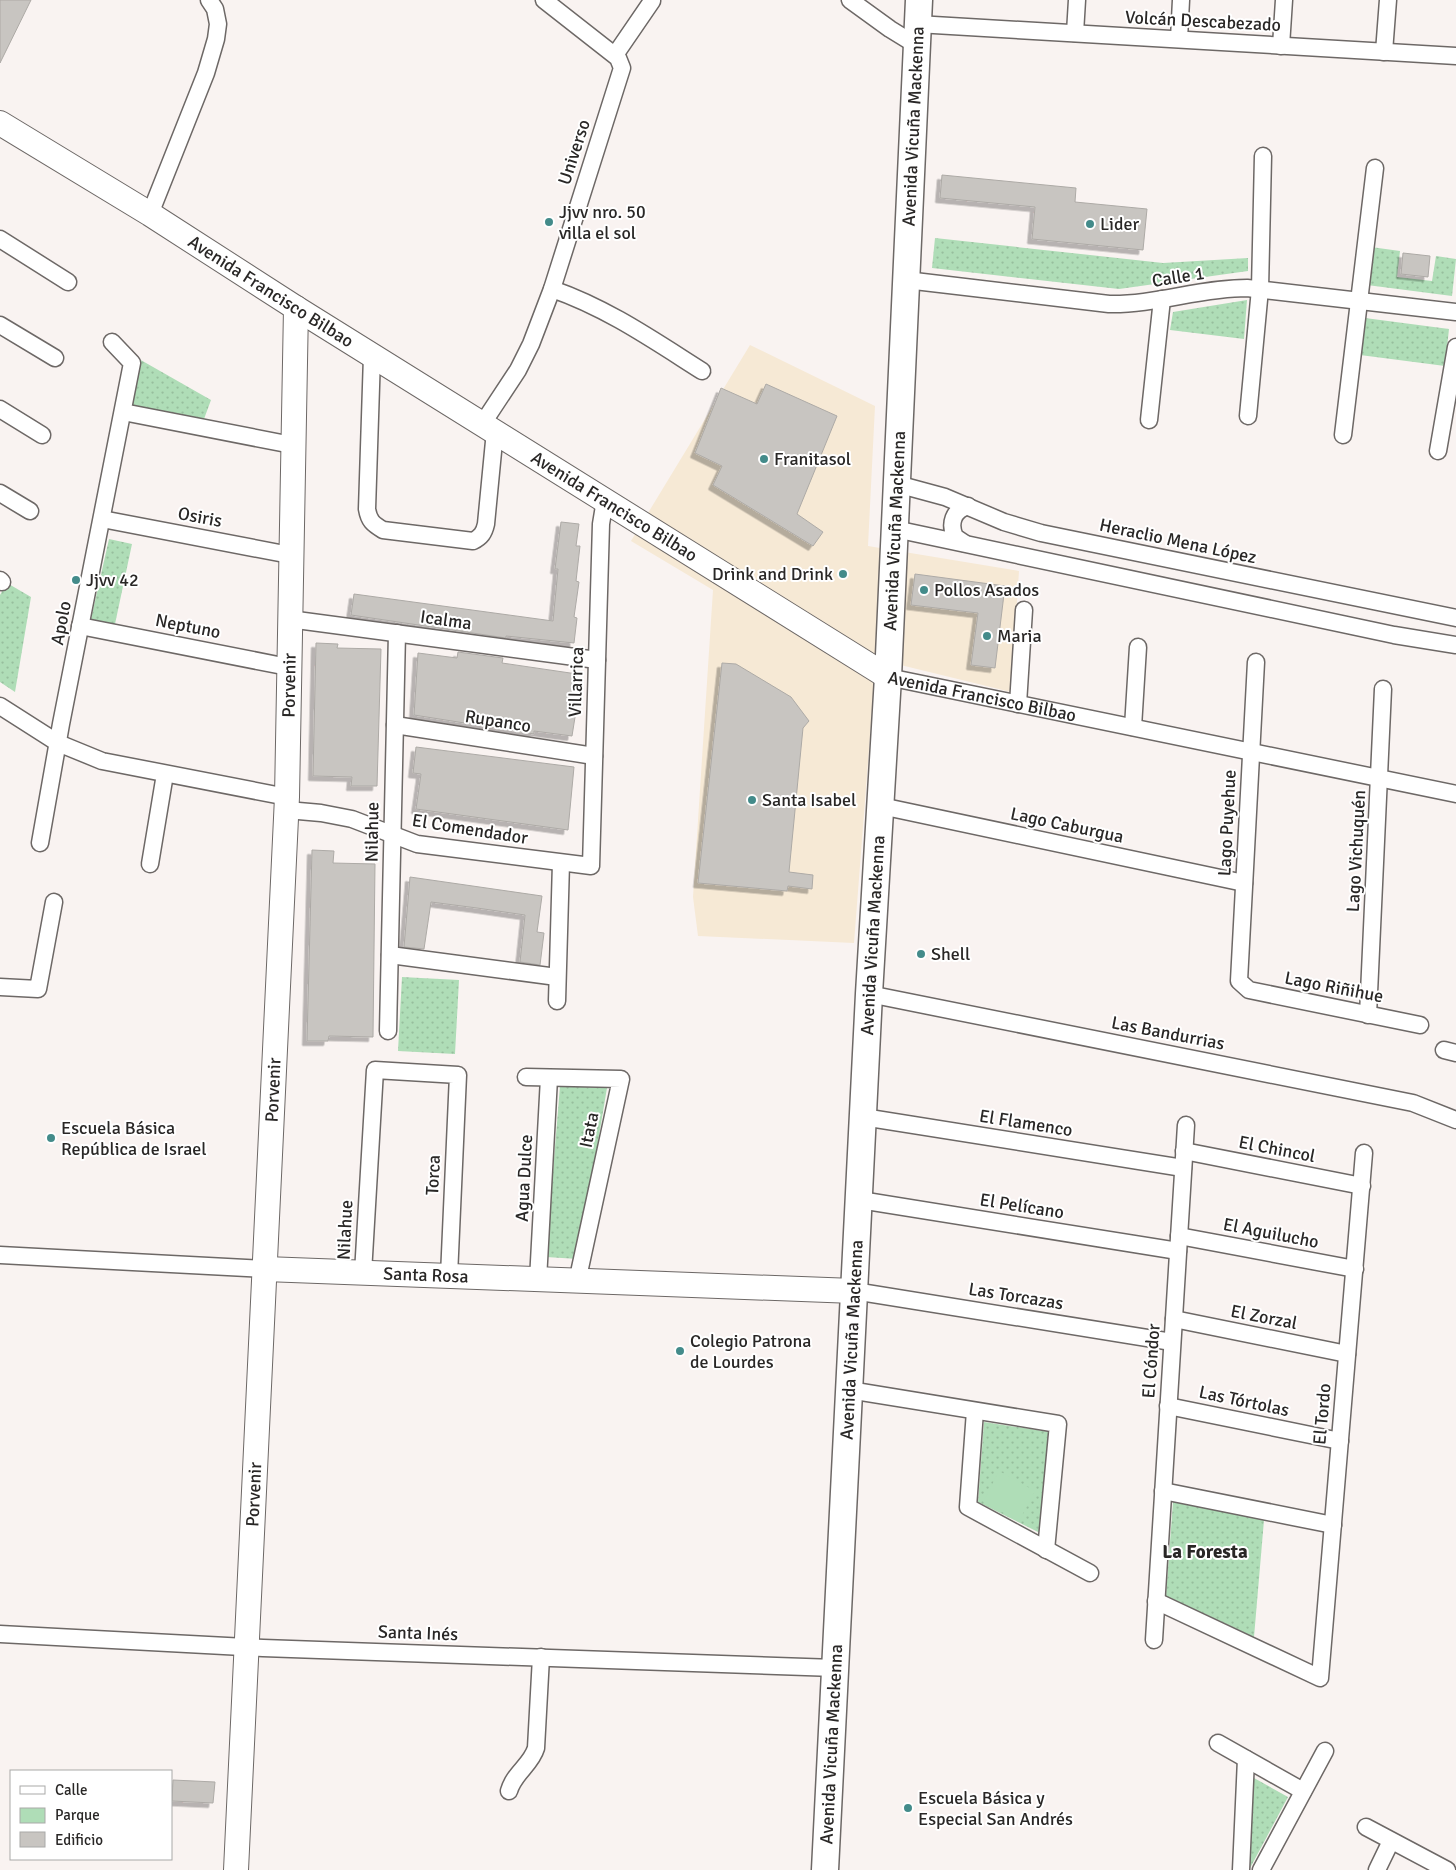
<svg xmlns="http://www.w3.org/2000/svg" width="1456" height="1870" font-family="Signika,sans-serif">
<style>
.commercial{fill:#f6e9d5}
.green{fill:url(#green-dots)}
.pitch{fill:#afddb7}
.building{fill:#c8c5c1;stroke:#adaaa6;filter:url(#shadow)}
.lines{fill:none;stroke-linecap:round;stroke-linejoin:round}
.street-casing{stroke:#6d6866;stroke-width:19}
.secondary-casing{stroke:#6d6866;stroke-width:26}
.primary-casing{stroke:#6d6866;stroke-width:29}
.street{stroke:#fff;stroke-width:16}
.secondary{stroke:#fff;stroke-width:24}
.primary{stroke:#fff;stroke-width:26}
.poi-dot{fill:#438b8a;stroke:#fff;stroke-width:2}
.labels{text-anchor:middle;stroke-width:4;stroke-linejoin:round;paint-order:stroke}
.street-label{font-size:18px;fill:#292726;stroke:#fff}
.poi-label{font-size:18px;fill:#292726;stroke:#fff;text-anchor:start}
.neighbourhood-label{font-size:19px;font-weight:bold;fill:#292726;stroke:#fff}
</style>
<defs>
<pattern id="green-dots" width="8" height="8" patternUnits="userSpaceOnUse" patternTransform="scale(1.25)"><rect width="8" height="8" fill="#afddb7"/><path d="M2 2h.1M6 6h.1" fill="none" stroke="#97be9d" stroke-width="1.8" stroke-linecap="round"/></pattern>
<filter id="shadow"><feDropShadow dx="-4.5" dy="4.5" stdDeviation="0" flood-color="#0004"/></filter>
</defs>
<rect width="100%" height="100%" fill="#f9f3f1"/>
<!-- commercial -->
<path class="commercial" d="M750,345l125,61 -7,140 151,25 -8,121 -135,-33 -22,284 -156,-7 -5,-39 20,-307 -82,-49z"/>
<!-- green -->
<path class="green" d="M935,238l228,25 85,-5v13l-129,18 -187,-21z
M1371,247l29,4 -3,26 35,4 4,-25 20,3 -4,37 -85,-11z
M1247,300l-3,39 -74,-9 3,-18z
M1365,318l84,11 -4,37 -85,-11z
M139,359l72,41 -7,19 -80,-13z
M109,539l23,5 -17,80 -24,-5z
M7,583l24,14 -16,95 -15,-10v-87z
M402,977l57,3 -4,74 -57,-3z
M560,1086l47,2 -29,171 -32,-2z
M984,1422l66,10 -8,102 -64,-32z
M1173,1502l91,18 -10,117 -88,-41z
M1254,1778l34,19 -39,73z"/>
<!-- pitch -->
<path class="pitch" d="M999,1471l36,20 -16,30 -36,-19z"/>
<!-- building -->
<path class="building" d="M0,0h31l-31,63z
M942,175l134,13 -1,14 72,7 -4,41 -111,-11 3,-32 -95,-9z
M1403,253l27,3 -2,21 -27,-3z
M766,384l71,32 -40,98 26,18 -10,14 -100,-61 9,-19 -27,-13 26,-65 36,16z
M561,522l18,2 -3,22h4l-4,35 3,1 -5,35 3,1 -3,25 -68,-7v2l-155,-23 3,-21 199,27 5,-52h-3z
M915,574l90,12 -10,82 -24,-3 7,-52 -67,-8z
M316,643l22,1 -1,4 44,1 -4,137h-26l1,-9 -39,-1z
M458,652l45,6 -1,5 75,11 -5,36 4,1 -4,25 -38,-5v3l-120,-19 4,-62 39,5z
M722,663l14,1 55,33 18,24 -6,7 -14,144 24,3 -1,14 -24,-3 -1,5 -89,-8z
M416,747l158,20 -6,63 -152,-21 5,-35 -8,-1z
M312,850l22,1 -1,12 42,1 -2,173 -44,-1 -1,5h-21z
M410,877l132,19 -5,36 7,1 -4,32 -20,-3 5,-47 -48,-7 -46,-6 -7,47 -20,-2z
M173,1780l42,2 -2,21 -41,-2z"/>
<g class="lines">
<!-- street casing -->
<g class="street-casing">
<g id="street">
<path d="M850,0l40,29 26,16"/>
<path d="M917,24l539,32"/>
<path d="M1075,33l2,-33"/>
<path d="M1179,39l2,-39"/>
<path d="M1281,46l3,-46"/>
<path d="M1384,52l4,-52"/>
<path d="M615,55l37,-54"/>
<path d="M150,214l56,-141 10,-34 2,-15 -3,-15 -6,-9"/>
<path d="M0,239l68,43"/>
<path d="M906,280l203,24c46,1 91,-16 138,-16l209,24"/>
<path d="M552,289c55,19 101,51 150,82"/>
<path d="M0,325l55,33"/>
<path d="M372,356l-5,153c2,12 6,15 16,21l90,11c8,-4 11,-8 13,-17l9,-93"/>
<path d="M0,409l42,26"/>
<path d="M123,412l169,33"/>
<path d="M1248,416l12,-127 3,-133"/>
<path d="M1149,420l13,-121"/>
<path d="M483,423l35,-53 13,-26 21,-55 70,-221 -4,-10 -74,-58"/>
<path d="M1343,435l32,-267"/>
<path d="M1438,451l18,-104"/>
<path d="M897,484l48,13 59,25 37,11 415,85"/>
<path d="M0,493l30,18"/>
<path d="M102,519l188,36"/>
<path d="M895,529l499,106 62,10"/>
<path d="M964,543l-9,-6c-6,-13 -2,-27 13,-31"/>
<path d="M0,580l2,2"/>
<path d="M289,619l308,41"/>
<path d="M80,626l208,41"/>
<path d="M1256,662l-17,319 10,9 171,35"/>
<path id="s1" d="M888,677l568,117"/>
<path d="M1018,704l6,-94"/>
<path d="M0,706l58,37 44,18 185,36"/>
<path d="M395,725l199,31"/>
<path d="M1133,727l5,-80"/>
<path d="M881,806l363,77"/>
<path d="M287,810l34,3 31,6 65,25 174,22 10,-342 4,-24"/>
<path d="M40,843l21,-119 71,-361 -20,-21"/>
<path d="M150,864l15,-90"/>
<path d="M390,955l167,22"/>
<path d="M0,987l38,2 16,-87"/>
<path d="M869,994l544,109 43,17"/>
<path d="M557,1001l4,-138"/>
<path d="M1368,1015l15,-326"/>
<path d="M388,1031l9,-398"/>
<path d="M1444,1050l12,3"/>
<path d="M526,1077l95,2 -44,203"/>
<path d="M863,1117l320,51"/>
<path d="M1184,1151l178,35"/>
<path d="M860,1200l318,51"/>
<path d="M1179,1236l176,33"/>
<path d="M0,1255l265,14"/>
<path d="M363,1273l12,-203 83,5 -9,201"/>
<path d="M538,1280l11,-202"/>
<path d="M854,1291l318,51"/>
<path d="M1174,1319l173,35"/>
<path d="M849,1390l209,34 -12,126"/>
<path d="M1168,1406l172,35"/>
<path d="M975,1411l-7,96 122,66"/>
<path d="M1163,1491l170,34"/>
<path d="M1156,1601l164,77 44,-525"/>
<path d="M0,1634l263,14 572,20"/>
<path d="M1154,1640l32,-515"/>
<path d="M1218,1743l85,48"/>
<path d="M509,1791c5,-18 22,-26 27,-43l5,-91"/>
<path d="M1366,1827l81,43"/>
<path d="M1241,1870l5,-111"/>
<path d="M1261,1870l64,-119"/>
<path d="M1377,1870l14,-29"/>
</g>
</g>
<!-- secondary casing -->
<g class="secondary-casing">
<g id="secondary">
<path id="s2" d="M0,123l150,91 146,94 592,369"/>
<path id="s3" d="M265,1269l589,22"/>
<path id="s4" d="M236,1870l51,-1073 9,-489"/>
</g>
</g>
<!-- primary casing -->
<g class="primary-casing">
<g id="primary">
<path id="s5" d="M825,1870l44,-876 19,-317 31,-677"/>
</g>
</g>
<!-- street -->
<use href="#street" class="street"/>
<!-- secondary -->
<use href="#secondary" class="secondary"/>
<!-- primary -->
<use href="#primary" class="primary"/>
</g>
<!-- markers -->
<g class="poi-dot">
<circle cx="549" cy="222" r="5"/>
<circle cx="1090" cy="224" r="5"/>
<circle cx="764" cy="459" r="5"/>
<circle cx="843" cy="574" r="5"/>
<circle cx="76" cy="580" r="5"/>
<circle cx="924" cy="590" r="5"/>
<circle cx="987" cy="636" r="5"/>
<circle cx="752" cy="800" r="5"/>
<circle cx="921" cy="954" r="5"/>
<circle cx="51" cy="1138" r="5"/>
<circle cx="680" cy="1351" r="5"/>
<circle cx="908" cy="1808" r="5"/>
</g>
<g class="labels">
<!-- street labels -->
<g class="street-label">
<text transform="translate(1203 21) rotate(3)" y="6">Volcán Descabezado</text>
<text dy="6" stroke="none"><textPath href="#s5" startOffset="1746">Avenida Vicuña Mackenna</textPath></text>
<text transform="translate(574 152) rotate(-72)" y="6">Universo</text>
<text transform="translate(1178 277) rotate(-9)" y="6">Calle 1</text>
<text dy="6" stroke="none"><textPath href="#s2" startOffset="319">Avenida Francisco Bilbao</textPath></text>
<text dy="6" stroke="none"><textPath href="#s2" startOffset="724">Avenida Francisco Bilbao</textPath></text>
<text transform="translate(200 517) rotate(11)" y="6">Osiris</text>
<text dy="6" stroke="none"><textPath href="#s5" startOffset="1341">Avenida Vicuña Mackenna</textPath></text>
<text transform="translate(1178 541) rotate(12)" y="6">Heraclio Mena López</text>
<text transform="translate(446 620) rotate(8)" y="6">Icalma</text>
<text transform="translate(61 623) rotate(-79)" y="6">Apolo</text>
<text transform="translate(188 626) rotate(11)" y="6">Neptuno</text>
<text transform="translate(576 682) rotate(-88)" y="6">Villarrica</text>
<text dy="6" stroke="none"><textPath href="#s4" startOffset="1186">Porvenir</textPath></text>
<text dy="6" stroke="none"><textPath href="#s1" startOffset="96">Avenida Francisco Bilbao</textPath></text>
<text transform="translate(498 721) rotate(9)" y="6">Rupanco</text>
<text transform="translate(1227 823) rotate(-87)" y="6">Lago Puyehue</text>
<text transform="translate(1067 825) rotate(12)" y="6">Lago Caburgua</text>
<text transform="translate(470 829) rotate(9)" y="6">El Comendador</text>
<text transform="translate(372 832) rotate(-89)" y="6">Nilahue</text>
<text transform="translate(1356 851) rotate(-87)" y="6">Lago Vichuquén</text>
<text dy="6" stroke="none"><textPath href="#s5" startOffset="936">Avenida Vicuña Mackenna</textPath></text>
<text transform="translate(1334 987) rotate(11)" y="6">Lago Riñihue</text>
<text transform="translate(1168 1033) rotate(11)" y="6">Las Bandurrias</text>
<text dy="6" stroke="none"><textPath href="#s4" startOffset="781">Porvenir</textPath></text>
<text transform="translate(1026 1123) rotate(9)" y="6">El Flamenco</text>
<text transform="translate(589 1130) rotate(-78)" y="6">Itata</text>
<text transform="translate(1277 1149) rotate(11)" y="6">El Chincol</text>
<text transform="translate(433 1175) rotate(-87)" y="6">Torca</text>
<text transform="translate(524 1178) rotate(-87)" y="6">Agua Dulce</text>
<text transform="translate(1022 1206) rotate(9)" y="6">El Pelícano</text>
<text transform="translate(345 1230) rotate(-87)" y="6">Nilahue</text>
<text transform="translate(1271 1233) rotate(11)" y="6">El Aguilucho</text>
<text dy="6" stroke="none"><textPath href="#s3" startOffset="161">Santa Rosa</textPath></text>
<text transform="translate(1016 1296) rotate(9)" y="6">Las Torcazas</text>
<text transform="translate(1264 1317) rotate(11)" y="6">El Zorzal</text>
<text dy="6" stroke="none"><textPath href="#s5" startOffset="531">Avenida Vicuña Mackenna</textPath></text>
<text transform="translate(1151 1361) rotate(-86)" y="6">El Cóndor</text>
<text transform="translate(1244 1401) rotate(12)" y="6">Las Tórtolas</text>
<text transform="translate(1322 1414) rotate(-85)" y="6">El Tordo</text>
<text dy="6" stroke="none"><textPath href="#s4" startOffset="376">Porvenir</textPath></text>
<text transform="translate(418 1633) rotate(2)" y="6">Santa Inés</text>
<text dy="6" stroke="none"><textPath href="#s5" startOffset="126">Avenida Vicuña Mackenna</textPath></text>
</g>
<!-- poi labels -->
<g class="poi-label">
<text x="559" y="218">Jjvv nro. 50<tspan x="559" dy="21">villa el sol</tspan></text>
<text x="1100" y="230">Lider</text>
<text x="774" y="465">Franitasol</text>
<text x="833" y="580" text-anchor="end">Drink and Drink</text>
<text x="86" y="586">Jjvv 42</text>
<text x="934" y="596">Pollos Asados</text>
<text x="997" y="642">Maria</text>
<text x="762" y="806">Santa Isabel</text>
<text x="931" y="960">Shell</text>
<text x="61" y="1134">Escuela Básica<tspan x="61" dy="21">República de Israel</tspan></text>
<text x="690" y="1347">Colegio Patrona<tspan x="690" dy="21">de Lourdes</tspan></text>
<text x="918" y="1804">Escuela Básica y<tspan x="918" dy="21">Especial San Andrés</tspan></text>
</g>
<!-- neighbourhood labels -->
<g class="neighbourhood-label">
<text x="1205" y="1558">La Foresta</text>
</g>
</g>
<!-- legend -->
<rect x="10" y="1770" width="162" height="90" fill="#ffffff" stroke="#a9a9a8"/>
<rect x="20" y="1786" width="25" height="8" fill="#ffffff" stroke="#a9a9a8"/>
<text x="55" y="1795" font-size="15" fill="#292726">Calle</text>
<rect x="20" y="1808" width="25" height="15" fill="#afddb7" stroke="#a9a9a8"/>
<text x="55" y="1820" font-size="15" fill="#292726">Parque</text>
<rect x="20" y="1832" width="25" height="15" fill="#c8c5c1" stroke="#a9a9a8"/>
<text x="55" y="1845" font-size="15" fill="#292726">Edificio</text>
</svg>
